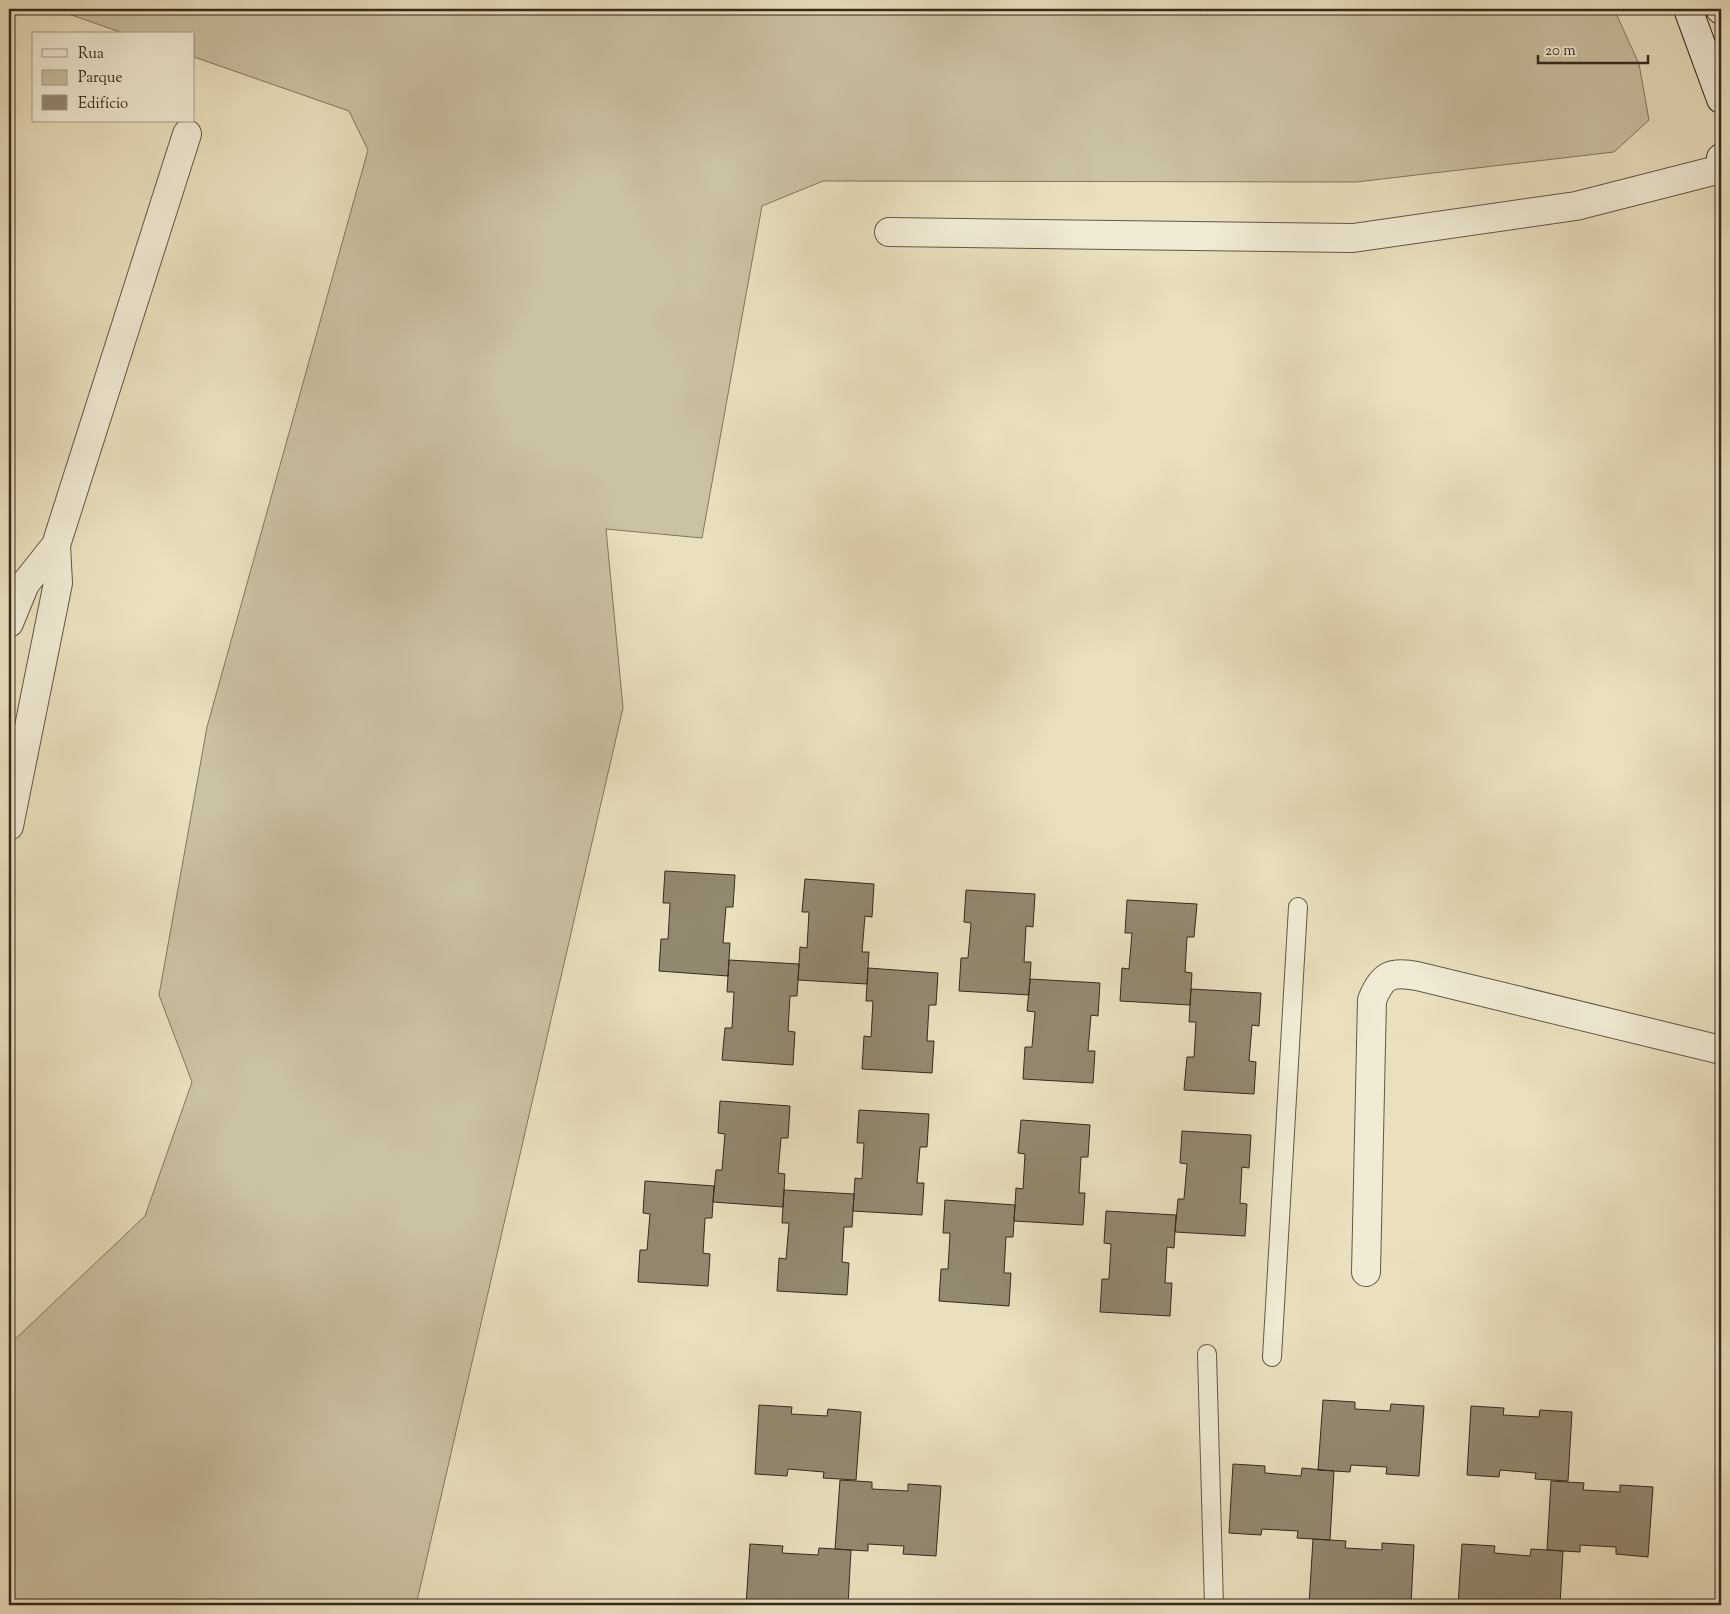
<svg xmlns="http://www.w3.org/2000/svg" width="1730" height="1614" font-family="'Sorts Mill Goudy',serif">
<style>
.green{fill:#cbc1a3;stroke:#807660}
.building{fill:#938971;stroke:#342a1e}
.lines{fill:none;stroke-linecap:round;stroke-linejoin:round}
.service-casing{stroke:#625846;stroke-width:20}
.minor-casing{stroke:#625846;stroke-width:30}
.secondary-casing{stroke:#342a1e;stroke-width:30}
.service{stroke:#f1ebd5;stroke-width:18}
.minor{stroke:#f1ebd5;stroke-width:28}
.secondary{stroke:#f1ebd5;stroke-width:28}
</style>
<rect width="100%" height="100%" fill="#eae0be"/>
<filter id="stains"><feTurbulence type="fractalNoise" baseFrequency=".004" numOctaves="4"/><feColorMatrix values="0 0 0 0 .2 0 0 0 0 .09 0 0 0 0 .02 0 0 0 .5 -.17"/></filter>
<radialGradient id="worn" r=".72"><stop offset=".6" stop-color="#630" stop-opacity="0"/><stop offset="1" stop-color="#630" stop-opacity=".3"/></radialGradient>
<!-- green -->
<path class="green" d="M54,9h1143l3,6 44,-6h370l25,55 10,56 -35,32 -258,30 -533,-1 -61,25 -60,332 -96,-9 17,179 -207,897h-407v-260l136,-129 47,-134 -33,-87 48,-268 161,-577 -19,-39 -155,-54v-23h-68z"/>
<!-- building -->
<path class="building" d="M665,871l70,4 -2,32h-7l-3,36h7l-2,33 -69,-5 2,-32h7l2,-36h-7z
M805,879l69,5 -2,33 -7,-1 -3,36h7l-2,32 -69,-4 2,-33 7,1 2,-36h-7z
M966,890l69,4 -2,33 -7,-1 -2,36h7l-2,33 -70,-4 2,-33h7l3,-35 -7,-1z
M1127,900l70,4 -3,33h-7l-2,35 7,1 -2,32 -70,-4 2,-33 7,1 3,-36h-7z
M729,960l70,4 -2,32h-7l-2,35 7,1 -2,33 -71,-5 3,-32h7l2,-36h-7z
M868,968l70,5 -2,32h-7l-2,36h7l-2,32 -70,-4 2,-33 7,1 2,-36h-7z
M1030,979l70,4 -2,33 -7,-1 -3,36h7l-2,32 -70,-4 2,-32h7l3,-35 -8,-1z
M1191,989l70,4 -2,33 -7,-1 -3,36 7,1 -2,32 -70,-4 3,-33h7l2,-35h-7z
M720,1101l70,5 -2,32h-7l-3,35 7,1 -2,33 -70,-5 3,-32h6l3,-36 -7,-1z
M859,1110l70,4 -2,33h-7l-3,36h7l-2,32 -69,-4 2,-33 7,1 2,-36h-7z
M1021,1120l69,5 -2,32h-7l-2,36h6l-2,32 -69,-4 2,-33 7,1 2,-35 -7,-1z
M1182,1131l69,4 -2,33 -7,-1 -2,36 7,1 -2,32 -70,-4 3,-33h6l3,-35 -7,-1z
M645,1181l69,5 -2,32h-7l-2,35 7,1 -2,32 -70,-4 2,-32h7l3,-36 -7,-1z
M784,1190l70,4 -2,33h-8l-2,35 7,1 -2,32 -70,-4 2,-33 7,1 3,-36h-7z
M945,1200l70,5 -2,32h-7l-2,36h7l-2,33 -70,-5 2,-32h7l2,-36h-7z
M1106,1211l70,4 -2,33 -7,-1 -2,36h7l-2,33 -70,-4 2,-33h7l2,-35 -7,-1z
M1323,1400l32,2v7l35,2 1,-7 33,2 -5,70 -33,-2 1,-7 -36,-2 -1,7 -32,-2z
M759,1405l33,2 -1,7 36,2 1,-7 33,3 -5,68 -33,-2 1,-6 -36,-3 -1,7 -32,-2z
M1471,1406l33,2 -1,7 36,2 1,-7 32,2 -4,69 -33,-2 1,-6 -36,-3 -1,7 -32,-2z
M1233,1464l32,2v7l36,3 1,-8 32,3 -4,69 -33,-2 1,-7 -36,-2 -1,6 -32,-2z
M840,1480l32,2v7l36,2v-7l33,2 -5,70 -33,-2 1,-8 -36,-2v7l-33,-2z
M1551,1481l33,2 -1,7 37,2v-7l33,2 -5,70 -32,-3v-7l-36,-2v7l-33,-2z
M1313,1539l33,2 -1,7 37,2v-7l32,2 -3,60 -69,-2v2h-33z
M750,1544l33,2 -1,7 36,2 1,-7 32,2 -3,55h-102z
M1462,1544l33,2 -1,7 36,3 1,-7 32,2 -3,54h-102z"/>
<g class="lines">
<!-- service casing -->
<g class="service-casing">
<path id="service" d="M1207,1354l7,251
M1272,1357l26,-450"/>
</g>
<!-- minor casing -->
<g class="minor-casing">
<path id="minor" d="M889,232l464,6 223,-32 145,-37
M9,623l16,-39 31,-39
M9,826l49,-243 -2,-38 131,-411
M1366,1272l6,-272c10,-25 19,-29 45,-24l304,74"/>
</g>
<!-- secondary casing -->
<g class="secondary-casing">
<path id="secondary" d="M1688,9l33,90
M1720,9l1,1
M1721,158v4"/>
</g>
<!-- service -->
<use href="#service" class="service"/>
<!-- minor -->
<use href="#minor" class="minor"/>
<!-- secondary -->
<use href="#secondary" class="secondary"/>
</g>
<!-- margin -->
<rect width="1730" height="1614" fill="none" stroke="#eae0be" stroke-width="30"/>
<rect x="10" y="10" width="1710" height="1594" fill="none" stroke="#342a1e" stroke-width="2.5"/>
<rect x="15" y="15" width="1700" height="1584" fill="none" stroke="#342a1e"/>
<!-- legend -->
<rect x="32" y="32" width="162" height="90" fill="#f1ebd5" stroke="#a59e8c"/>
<rect x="42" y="49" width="25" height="8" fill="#f1ebd5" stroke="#a59e8c"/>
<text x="78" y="58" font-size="15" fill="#342a1e">Rua</text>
<rect x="42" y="70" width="25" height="15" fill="#cbc1a3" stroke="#a59e8c"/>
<text x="78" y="82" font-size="15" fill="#342a1e">Parque</text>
<rect x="42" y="95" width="25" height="15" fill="#938971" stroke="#a59e8c"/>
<text x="78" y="108" font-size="15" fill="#342a1e">Edifício</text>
<!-- scale -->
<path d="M1538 55v8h110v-8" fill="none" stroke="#342a1e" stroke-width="2.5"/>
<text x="1545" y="55" font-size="15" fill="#342a1e" stroke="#f1ebd5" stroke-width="4" paint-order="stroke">20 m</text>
<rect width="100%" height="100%" filter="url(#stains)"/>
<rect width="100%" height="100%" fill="url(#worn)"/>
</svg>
